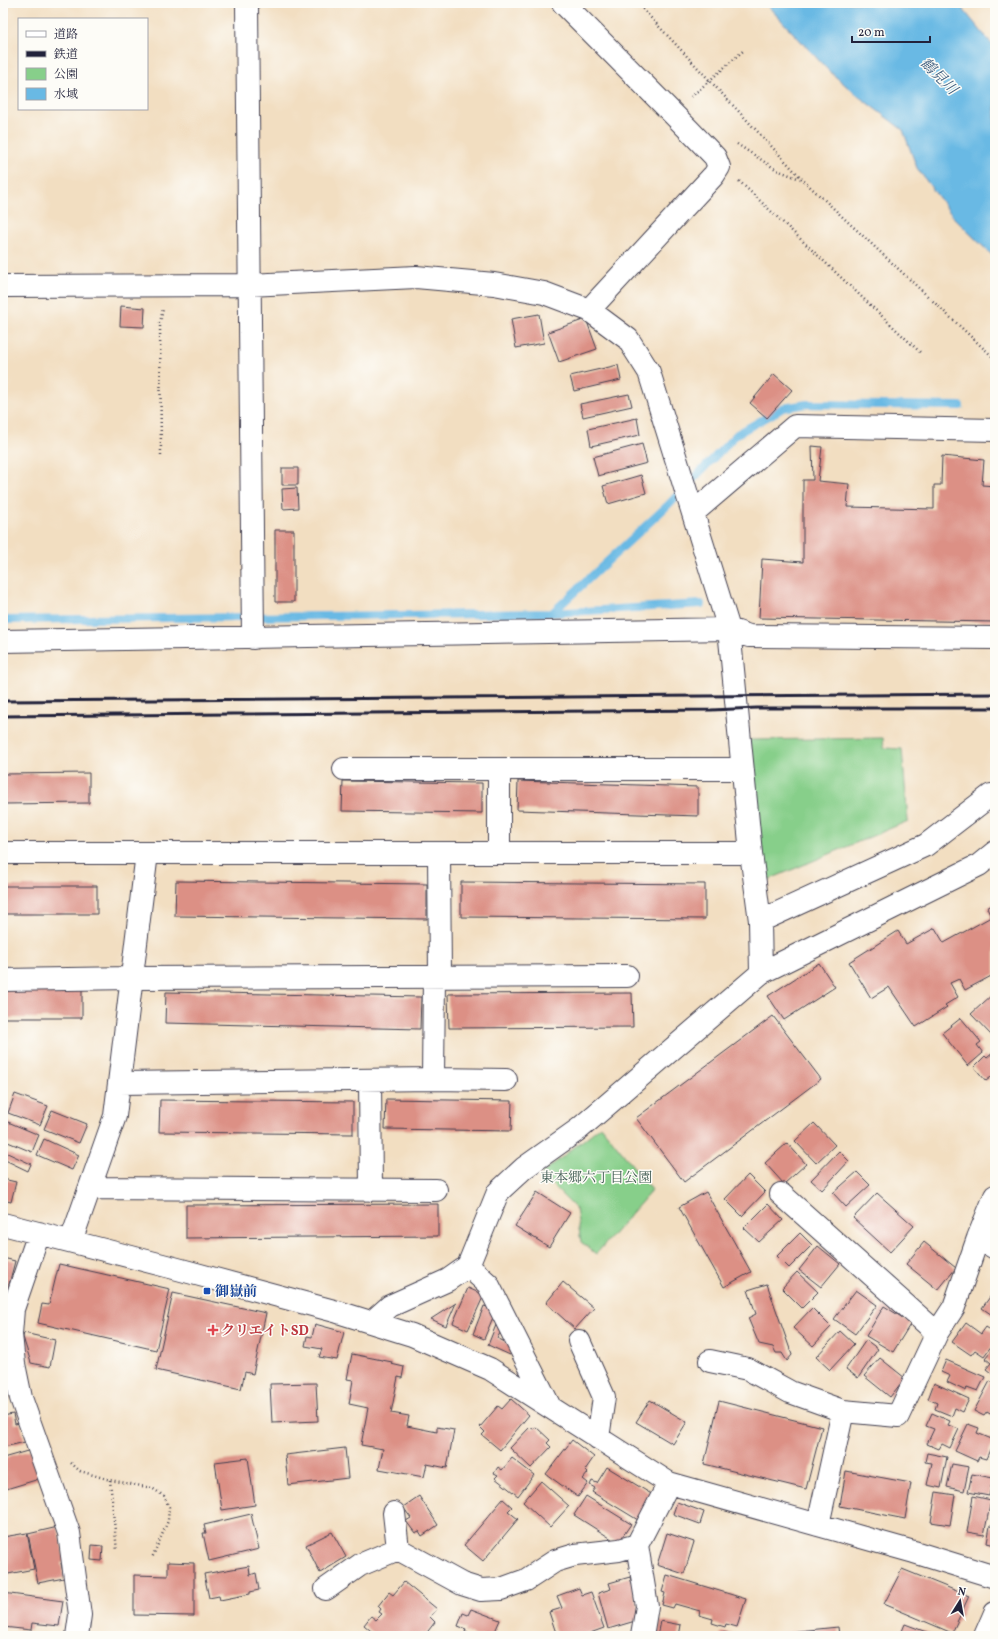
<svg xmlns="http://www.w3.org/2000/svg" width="998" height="1639" font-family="Vollkorn,'Noto Serif JP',serif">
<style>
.green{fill:#87cf8a;stroke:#547862}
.water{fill:#69b9e4;stroke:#466e90}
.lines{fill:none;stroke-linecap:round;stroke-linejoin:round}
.stream{stroke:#69b9e4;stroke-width:8}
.building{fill:#dc9085}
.minor-casing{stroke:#413e4f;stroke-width:24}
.path{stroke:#413e4f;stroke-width:2.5;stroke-dasharray:1 3;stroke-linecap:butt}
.minor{stroke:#fff;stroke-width:22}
.rail{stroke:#22223b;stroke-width:3}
.transit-dot{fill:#1a4fb4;stroke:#fdfcf7;stroke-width:1.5}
.health-dot{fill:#e0444e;stroke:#fdfcf7;stroke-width:1.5}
.labels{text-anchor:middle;stroke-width:3;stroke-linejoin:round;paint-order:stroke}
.park-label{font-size:14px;fill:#455f57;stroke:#fdfcf7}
.transit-label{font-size:14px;font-weight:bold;fill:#164399;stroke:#fdfcf7;text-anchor:start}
.health-label{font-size:14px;font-weight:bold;fill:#be3a42;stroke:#fdfcf7;text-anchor:start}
.water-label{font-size:15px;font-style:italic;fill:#3e5e7f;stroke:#fdfcf7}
</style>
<rect width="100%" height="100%" fill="#fdfcf7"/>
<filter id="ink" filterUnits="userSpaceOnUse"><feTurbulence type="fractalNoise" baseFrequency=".025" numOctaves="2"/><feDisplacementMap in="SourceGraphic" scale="8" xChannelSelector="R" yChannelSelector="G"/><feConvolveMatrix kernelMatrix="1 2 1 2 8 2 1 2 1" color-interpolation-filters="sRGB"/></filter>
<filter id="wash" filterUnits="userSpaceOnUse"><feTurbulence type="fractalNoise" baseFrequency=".012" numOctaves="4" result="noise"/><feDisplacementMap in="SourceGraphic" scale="16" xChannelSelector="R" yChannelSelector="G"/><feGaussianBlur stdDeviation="0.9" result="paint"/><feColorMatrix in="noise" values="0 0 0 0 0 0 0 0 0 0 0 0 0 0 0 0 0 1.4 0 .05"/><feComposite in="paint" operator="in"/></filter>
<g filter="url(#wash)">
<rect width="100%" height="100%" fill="#f2dec1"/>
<!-- green -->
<path class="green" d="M883,738l1,10 18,1 6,72 -145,61 -14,-142z
M601,1126l51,64 -56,64 -15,-12 -5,-33 -35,-35z"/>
<!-- water -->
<path class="water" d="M765,3h192l5,5 33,40v210l-41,-40 -37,-50 -14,-38 -45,-34 -29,-25z"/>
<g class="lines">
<!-- stream -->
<path class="stream" d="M552,613l149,-9
M3,620l549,-7 115,-107 70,-72 46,-26 24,-4 153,2"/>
</g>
<g id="blocks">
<!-- building -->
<path class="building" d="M121,306l24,2 -1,19 -24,-1z
M539,314l5,29 -28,5 -5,-29z
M586,319l11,30 -38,13 -11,-30z
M618,365l3,15 -47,11 -4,-15z
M774,374l18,16 -25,28 -17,-15z
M629,394l3,12 -49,11 -3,-13z
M637,418l3,17 -49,11 -3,-17z
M642,444l5,19 -49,13 -5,-19z
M812,446l10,1 -4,34 31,3 -2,23 87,2v-24h7l1,-29 42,4 -2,25 13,1v136l-236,-4 3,-59 41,3v-82h10z
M282,468h16v17h-16z
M641,475l5,18 -38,11 -5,-18z
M297,488l1,20 -15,1 -1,-20z
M275,530h19v72h-19z
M89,773v30l-86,1v-30z
M343,781l139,2v30l-140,-2z
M518,781l180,6v29l-181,-6z
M176,881l251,3v35l-252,-3z
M461,882l244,2v35l-244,-2z
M3,886h94v28h-94z
M995,903v71l-30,16 -6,-11 -9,4 8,14 -13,8 2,2 -31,20 -27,-40 -18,11 -22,-36 49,-31 8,13 29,-16 9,15 47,-26 -4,-9z
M819,963l16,24 -51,33 -16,-24z
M3,989h79v29h-79z
M166,992l255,5 -1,32 -255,-6z
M632,993l1,34 -184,1 -1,-34z
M993,994l2,2v37l-3,3 -21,-22z
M773,1016l48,63 -137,103 -48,-64z
M961,1018l20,24 -4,3 6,8 -15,13 -26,-33z
M995,1051v23l-9,7 -12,-14 11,-11 2,2z
M15,1094l33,12 -8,19 -32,-12z
M386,1099l126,2 -1,30 -126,-2z
M160,1100l193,2v32l-194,-2z
M52,1110l35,14 -8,19 -35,-14z
M8,1122l31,13 -7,17 -29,-12v-6z
M814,1123l21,22 -19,18 -21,-22z
M44,1139l35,16 -7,15 -35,-15z
M787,1143l19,21 -22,20 -19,-21z
M3,1151l28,13 -3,7 -25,-12z
M839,1151l10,10 -27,29 -11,-10z
M857,1172l13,13 -24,22 -13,-14z
M748,1175l17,17 -23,24 -17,-17z
M3,1179l13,3 -5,20 -8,-2z
M537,1192l33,21 -21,34 -34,-21z
M706,1192l45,80 -27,15 -45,-80z
M877,1193l37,33 -24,26 -37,-34z
M438,1204v32l-252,2v-33z
M768,1204l15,16 -24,22 -15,-14z
M800,1233l12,12 -23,23 -12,-12z
M924,1242l32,26 -18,22 -32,-26z
M818,1246l22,18 -19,23 -22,-17z
M3,1258l12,3 -11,43h-1z
M59,1264l111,25 -14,61 -118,-27 4,-19 7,1z
M797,1272l21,20 -16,16 -20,-20z
M563,1282l31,26 -19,21 -29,-26z
M767,1284l25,71 -5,6 -5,-8h-6l-3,-6 -14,-3 -11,-26 8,-4 -8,-24z
M468,1288l16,7 -16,35 -15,-7z
M856,1290l21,15 -22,29 -21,-15z
M995,1290v27l-13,-9z
M173,1293l93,20 -13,61 -8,-2 -4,17 -85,-19z
M456,1303l-10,23 -15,-7z
M484,1306l12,4 -12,29 -11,-5z
M884,1306l27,17 -18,29 -27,-16z
M812,1308l19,19 -18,19 -20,-18z
M966,1323l15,11 5,-7 9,6v8l-11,15 -9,-6 -4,5 -19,-13z
M315,1324l29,8 -7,28 -18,-3 3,-8 -17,-3 2,-10 5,1z
M496,1325l8,2 -7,11 16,8 -3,9 -22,-10z
M840,1331l14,13 -24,26 -14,-13z
M24,1333l31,7 -5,27 -19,-4 -8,-26z
M866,1340l12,9 -20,29 -12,-9z
M995,1346v30l-9,-7 5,-6 -6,-5z
M352,1354l40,8 -1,2 13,3 -2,11 -4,-1 -7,36 18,3 -2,10 30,6v-5l17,3 -7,38 -20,-4 -3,13 -45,-8 4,-20 -22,-4 7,-37 -19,-4 4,-24 -6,-1z
M880,1358l25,20 -15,19 -26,-21z
M946,1360l39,17 -7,14 -11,-4 -1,4 -19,-9 3,-6 -9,-4z
M990,1381l5,3v33l-8,-5 -3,4 -10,-5z
M3,1382l6,1 -2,17 -4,-1z
M316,1383l2,38 -46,2 -2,-39z
M934,1383l35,16 -6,13 -8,-4 -3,8 -17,-7 2,-6 -9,-4z
M511,1399l18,16 -29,35 -18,-15 3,-3 -5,-5 18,-21 4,3z
M650,1400l37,22 -14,22 -37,-22z
M719,1401l103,26 -16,62 -102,-25z
M932,1413l18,8 -2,4 11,4 -9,19 -8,-4 -3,5 -12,-5 7,-15 -8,-3z
M13,1414l2,10 5,-1 5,19 -21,5 -1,-31z
M968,1424l11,4 -2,5 17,7 -8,19 -7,-2 -2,4 -22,-10z
M530,1427l3,2 3,-2 14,13 -3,3 4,4 -20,21 -21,-20z
M572,1440l22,17 -9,13 3,3 -5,6 5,4 -10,14 -32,-23z
M345,1448l3,30 -60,7 -3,-30z
M31,1450l8,29 -36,11v-32z
M927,1453l20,4 -6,31 -14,-3 5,-22 -7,-1z
M248,1458l7,47 -33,5 -7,-48z
M512,1458l22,17 -16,21 -23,-18 3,-3 -4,-2 4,-6 4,3z
M952,1464l17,3 -5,24 -17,-4z
M607,1467l46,28 -15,25 -46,-28 3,-4 -5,-3 2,-4 5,2z
M846,1471l65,12 -6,36 -65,-13z
M972,1474l21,4 -4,18 -21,-4z
M541,1481l28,25 -19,21 -27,-25z
M936,1492l19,3 -5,30 -19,-3z
M419,1496l19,29 -16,11 -3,-5 -4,2 -9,-12 5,-3 -8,-11z
M586,1496l45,28 -13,19 -44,-28z
M973,1496l18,4 -7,35 -17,-3z
M503,1499l9,8 -4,4 10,8 -35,42 -19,-16z
M677,1502l27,10 -4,12 -27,-10z
M251,1514l8,35 -50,12 -6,-28h3l-2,-8z
M990,1526l5,1v18l-8,-2z
M58,1527l7,35 -4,1 3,15 -26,5 -10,-49z
M332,1532l14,25 -26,16 -14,-28z
M27,1533l7,36 -31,6v-38z
M667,1533l27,9 -10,32 -27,-9z
M92,1545l11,1 -1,15 -11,-1z
M168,1562l26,1v53l-60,-1v-40l34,1z
M249,1566l1,9 6,-2 3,17 -9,2v2l-30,6 -1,-4 -10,2 -5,-24z
M902,1569l67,27 -17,37 -68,-29z
M667,1575l79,24 -9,28 -11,-3 -1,3 -13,-4 1,-4 -14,-4 1,-4 -25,-7 -2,4 -11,-3 3,-12 -3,-1z
M630,1577l12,42 -34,10 -10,-36 13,-4 -2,-6z
M404,1582l33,27 -7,8 5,5 -10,13 -3,-2 -2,3h-43l-13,-11 7,-9 5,4 6,-6 -3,-2 2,-3 -3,-3 11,-14 4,3z
M579,1588l3,7 9,-3 13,36 -22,8h-25l-8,-24 13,-4 -5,-12z
M3,1593l60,8 -4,25 -27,-3 -1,7 -28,-3z
M471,1609l29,11 -7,16h-17l-11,-4 1,-3 -8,-3 5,-13 5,2z
M660,1621l21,4 -2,11h-22z
M905,1624l32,12h-37z
M838,1627l1,9h-60v-3z
M721,1632l16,3v1h-17z"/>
</g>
</g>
<g filter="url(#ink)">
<use href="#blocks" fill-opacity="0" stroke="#413e4f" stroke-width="1"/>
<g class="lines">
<!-- minor casing -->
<g class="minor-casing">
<path id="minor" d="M247,3l6,635
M563,3l127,128 25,26 4,10 -5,8 -125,135
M3,286l246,-1 167,-8 78,7 50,9 45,17 39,29 21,33 80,257 22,224 9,68 1,52 -182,156 -55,39 -26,24 -30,74 20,18 62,123
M694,512l101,-86 200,4
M3,641l726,-12 20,7 246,2
M344,769h398
M499,769v84
M3,853h748
M439,853l1,124
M760,921l166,-76 65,-50
M761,973l218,-108 16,-13
M3,980l129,-2 495,-2
M433,1079l1,-103
M370,1080l1,110
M119,1083l314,-4 73,1
M91,1188l345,2
M781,1194l156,139
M3,1224l171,44 164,44 74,23 78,34 179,114 245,69 81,25
M39,1233l-26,76 -2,25 3,30 7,34 48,135 11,82 -3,21
M978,1238l17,10
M71,1241l44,-125 32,-263
M372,1322l18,-16 58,-26 20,-14
M579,1341l25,56 -6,41
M710,1361l38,8 42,23 53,19
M394,1513l4,36
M818,1525l25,-114 55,5 39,-83 17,-26 24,-69 17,-42
M326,1589l34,-24 38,-16 64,35 19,6 20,-1 25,-9 29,-19 20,-6 44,-5 18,-5
M642,1636l5,-30 -10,-61 32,-62
M985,1636l10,-23"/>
</g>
<!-- path -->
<path class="path" d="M637,3l166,177 192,179
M691,97l52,-46
M737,144l40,26 23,9
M739,181l182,172
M161,455l-1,-132 3,-14
M71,1463l9,8 30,9 42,8 12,8 5,11 -1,14 -16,37
M110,1480l7,71"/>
<!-- minor -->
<use href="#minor" class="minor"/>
<!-- rail -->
<path class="rail" d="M3,701l992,-7
M3,716l708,-6 46,-2h238"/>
</g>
</g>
<!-- markers -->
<rect class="transit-dot" x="203" y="1287" width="8" height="8" rx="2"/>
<path class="health-dot" d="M211 1324h4v4h4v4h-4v4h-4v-4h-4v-4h4z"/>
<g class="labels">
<!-- park labels -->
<g class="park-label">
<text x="596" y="1182">東本郷六丁目公園</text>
</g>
<!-- transit labels -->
<g class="transit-label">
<text x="215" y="1296">御嶽前</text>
</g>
<!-- health labels -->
<g class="health-label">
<text x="221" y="1335">クリエイトSD</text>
</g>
<!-- water labels -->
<g class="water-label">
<text transform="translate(939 76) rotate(45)" y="5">鶴見川</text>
</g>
</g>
<!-- margin -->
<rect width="998" height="1639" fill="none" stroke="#fdfcf7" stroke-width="16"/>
<!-- legend -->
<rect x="18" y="18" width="130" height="92" fill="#fdfcf7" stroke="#a5a5ac"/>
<rect x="26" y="31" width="20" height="6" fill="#ffffff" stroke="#a5a5ac"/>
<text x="54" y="38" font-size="12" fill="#22223b">道路</text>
<rect x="26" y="51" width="20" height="6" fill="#22223b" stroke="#a5a5ac"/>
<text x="54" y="58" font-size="12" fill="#22223b">鉄道</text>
<rect x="26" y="68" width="20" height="12" fill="#87cf8a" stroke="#a5a5ac"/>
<text x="54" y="78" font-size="12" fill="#22223b">公園</text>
<rect x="26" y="88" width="20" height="12" fill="#69b9e4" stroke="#a5a5ac"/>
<text x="54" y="98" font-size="12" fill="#22223b">水域</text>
<!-- north arrow -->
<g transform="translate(960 1601) rotate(11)" stroke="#fdfcf7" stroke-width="3" paint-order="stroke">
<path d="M0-3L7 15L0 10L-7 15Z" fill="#22223b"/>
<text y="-6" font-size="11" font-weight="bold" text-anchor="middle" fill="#22223b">N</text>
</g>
<!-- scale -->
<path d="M852 36v6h78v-6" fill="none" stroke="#22223b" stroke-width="2"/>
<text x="858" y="36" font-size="12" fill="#22223b" stroke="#fdfcf7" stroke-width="3" paint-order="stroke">20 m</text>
</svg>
